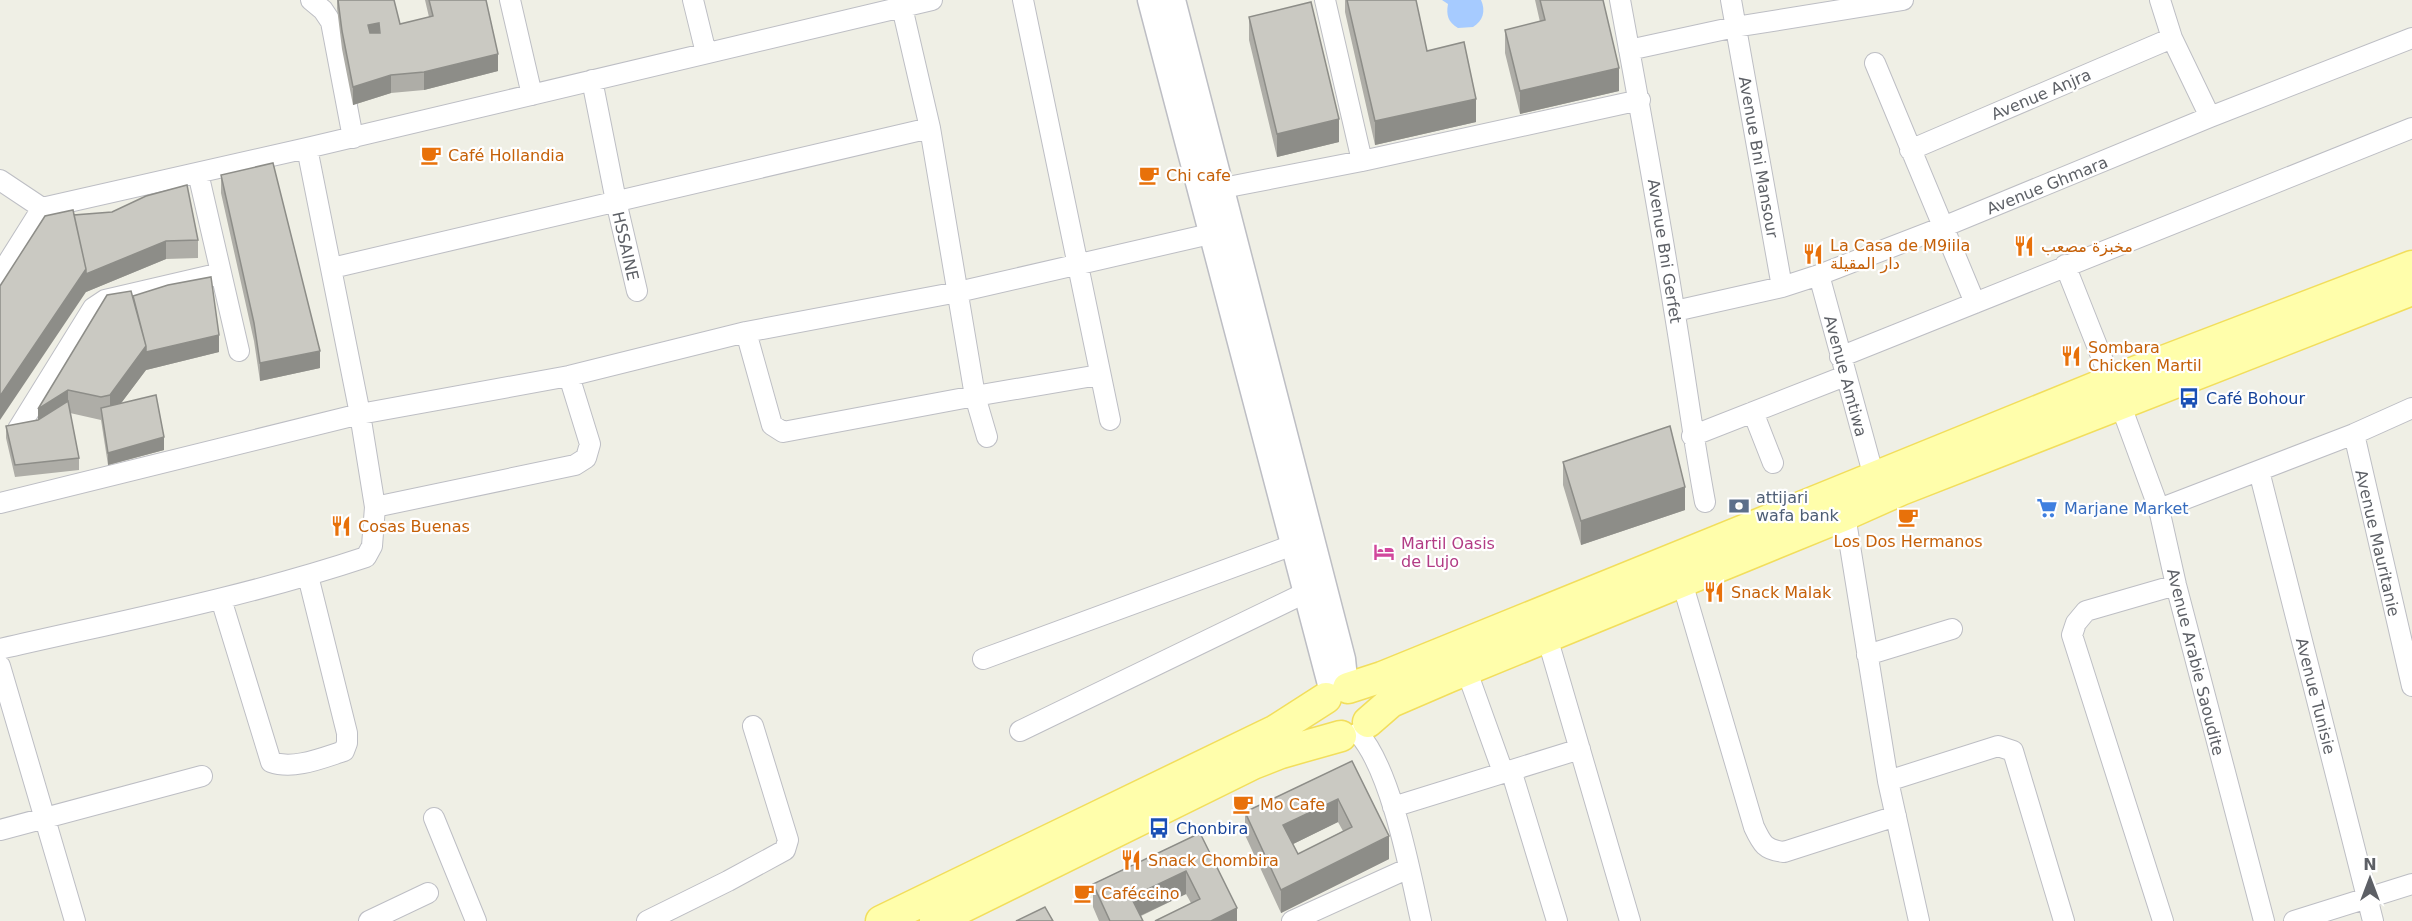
<svg xmlns="http://www.w3.org/2000/svg" width="2412" height="921" font-family="'DejaVu Sans','Noto Sans Arabic',sans-serif">
<style>
.water{fill:#a6cbff}
.lines{fill:none;stroke-linecap:round;stroke-linejoin:round}
.minor-casing{stroke:#bdbec4;stroke-width:22}
.tertiary-casing{stroke:#bdbec4;stroke-width:27}
.primary-casing{stroke:#f2de5c;stroke-width:33}
.minor{stroke:#fff;stroke-width:20}
.tertiary{stroke:#fff;stroke-width:24}
.primary{stroke:#fffeab;stroke-width:30}
.wall{fill:#aeada7;fill-rule:evenodd}
.shaded-wall{fill:#8d8d88}
.building{fill:#cac9c2;stroke:#8d8d88;stroke-width:1.5;fill-rule:evenodd}
.labels{text-anchor:middle;stroke-width:4.5;stroke-linejoin:round;paint-order:stroke}
.street-label{font-size:16px;fill:#5d6066;stroke:#fff}
.food-label{font-size:16px;fill:#c56008;stroke:#fff;text-anchor:start}
.transit-label{font-size:16px;fill:#164399;stroke:#fff;text-anchor:start}
.service-label{font-size:16px;fill:#4e5e75;stroke:#fff;text-anchor:start}
.shop-label{font-size:16px;fill:#366cbe;stroke:#fff;text-anchor:start}
.hotel-label{font-size:16px;fill:#b23c85;stroke:#fff;text-anchor:start}
</style>
<rect width="100%" height="100%" fill="#efefe5"/>
<!-- water -->
<path class="water" d="M1442,0h39c5,11 2,21 -8,27l-15,1c-10,-6 -12,-13 -10,-24z"/>
<g class="lines">
<!-- minor casing -->
<g class="minor-casing">
<path id="minor" d="M311,0l12,10 8,12 22,116
M510,0l22,95
M693,0l13,53
M1023,0l87,420
M1325,0l37,161
M1620,0c19,103 38,206 54,309 11,65 19,129 31,193
M1731,0l51,287
M2160,0l12,38 38,79
M902,7l28,121 45,268 12,41
M1629,50l106,-23 168,-27
M1875,63l100,240
M592,80l24,121 21,90
M1910,150l262,-112
M198,173l41,178
M0,180l42,28 -42,67
M1223,188l139,-27 278,-61
M42,208l265,-60 625,-148
M2065,265l46,116
M332,268l598,-140
M1819,275l55,202
M1675,311l107,-24 37,-12 124,-48 267,-110 202,-79
M746,332l26,93 11,7 192,-36 124,-21
M1840,357l572,-229
M2121,406l38,103 17,76 88,336
M1753,412l20,51
M18,429l75,-121 12,-8 116,-27
M2354,434l58,252
M1692,436l153,-60
M2259,471l114,450
M0,503l360,-89 209,-38 177,-44 212,-40 252,-58
M375,507l200,-42 11,-7 4,-14 -21,-68
M2159,509l195,-75 58,-26
M1845,515l43,266 31,140
M1682,582l72,245c8,17 11,23 30,25l112,-36
M221,599l50,163c23,8 51,-4 73,-11l3,-8v-10l-39,-157
M1547,637l83,284
M0,649c122,-28 246,-52 366,-92l6,-11 3,-39 -15,-93 -53,-266
M1867,655l85,-26
M983,659l310,-114
M0,666l75,255
M1466,669l37,103
M1020,731l287,-139
M1358,733c33,36 52,138 63,188
M1511,770l46,151
M1888,781l110,-35 15,5 51,170
M1393,807l187,-58
M434,818l42,103
M0,830l202,-54
M369,921l59,-28
M647,921l81,-40 57,-31 3,-10 -35,-114
M1292,921l117,-53
M2163,921l-91,-286 4,-12 10,-12 90,-26
M2294,921l118,-37"/>
</g>
<!-- tertiary casing -->
<g class="tertiary-casing">
<path id="tertiary" d="M1150,0l182,692
M1173,0l170,659 3,29"/>
</g>
<!-- primary casing -->
<g class="primary-casing">
<path id="primary" d="M1348,688l34,-11 729,-296 301,-115
M1368,722l23,-20 58,-25 396,-162 56,-25 511,-200
M881,921l395,-191 50,-32
M935,921l318,-157 28,-11 60,-17"/>
</g>
<!-- minor -->
<use href="#minor" class="minor"/>
<!-- tertiary -->
<use href="#tertiary" class="tertiary"/>
<!-- primary -->
<use href="#primary" class="primary"/>
</g>
<!-- wall -->
<path class="wall" d="M337,0h57l6,24 29,-7 -4,-17h61l12,71 -74,19 -33,3 -38,12 -11,-56 -5,-41z
M1345,0h2l80,51 49,71 -101,23 -30,-133z
M1535,0h68l16,91 -99,23 -15,-61v-23l35,-8z
M1249,17l90,125 -62,15 -28,-117z
M221,175l99,193 -60,13 -6,-40 -33,-148z
M74,215l124,25v18l-32,1 -80,33z
M133,296l86,56 -73,18 -25,33 43,47 -56,15 -7,-45 -31,-7 9,45v12l-64,7 -9,-39v-12l32,-6z
M1563,462l122,48 -104,35 -18,-60z
M1352,761l37,98 -108,54 -36,-78v-23zM1338,822l5,9 -45,23 -5,-10z
M1200,833l37,88 -46,-18 -5,-9 -45,22 2,5h-44l-6,-14v-23z"/>
<!-- shaded-wall -->
<path class="shaded-wall" d="M379,23v17l-11,3v-18z
M498,54v17l-74,19v-18z
M1619,68v23l-99,23v-23z
M391,75v18l-38,12v-18z
M1476,99v23l-101,23v-24z
M1339,119v23l-62,15v-23z
M166,241v18l-80,33 -86,128v-24l86,-127z
M219,335v17l-73,18 -36,48v-23l36,-49z
M320,351v17l-60,13v-18z
M68,390v23l-30,19v-23z
M164,437v13l-56,15v-12z
M1685,487v23l-104,35v-24z
M1338,799v23l-55,27v-24z
M1389,836v23l-108,54v-23z
M1186,871v23l-55,26v-23z
M1237,908v13h-26z"/>
<!-- building -->
<path class="building" d="M338,0h56l6,24 33,-8 -4,-16h57l12,54 -74,18 -33,3 -38,12 -11,-56zM379,23l1,10h-10l-2,-8z
M1347,0h69l11,51 37,-9 12,57 -101,22z
M1540,0h63l16,68 -99,23 -15,-61 40,-10z
M1311,2l28,117 -62,15 -28,-117z
M273,163l47,188 -60,12 -6,-40 -33,-148z
M187,185l11,55 -32,1 -80,33v-5l-12,-54 38,-3 34,-16z
M73,210l13,59 -86,127v-110l45,-70z
M211,277l8,58 -73,17v-6l-13,-50 35,-11z
M131,291l15,55 -36,49 -9,2 -33,-7 -30,19 69,-114z
M156,395l8,42 -56,16 -7,-45z
M68,401l11,57 -64,7 -9,-39 32,-6z
M1670,426l15,61 -104,34 -18,-59z
M1352,761l37,75 -108,54 -36,-78zM1338,799l14,28 -54,27 -15,-29z
M1200,833l37,75 -26,13h-56l45,-22 -14,-28 -55,26 12,24h-33l-17,-37z
M1045,907l8,14h-37z"/>
<!-- icons -->
<defs>
<g id="cafe-bare" transform="scale(1.62)"><path d="M-5.5-4.5H6V0H3Q3 3.5 0 3.5H-2.5Q-5.5 3.5-5.5 0ZM3-3.2v2h1.7v-2ZM-6 4.5H4V6H-6Z" fill="#e8710a" stroke="#fff" stroke-width="2.5" paint-order="stroke"/></g>
<g id="restaurant-bare" transform="scale(1.62)"><path d="M-5-6h1v4h1v-4h1v4h1v-4h1v5L-1.5 .5V6h-2V.5L-5-1ZM5-6V6H3V1.5H1.5Q1.5-4 5-6Z" fill="#e8710a" stroke="#fff" stroke-width="2.5" paint-order="stroke"/></g>
<g id="bus-bare" transform="scale(1.62)"><path d="M-5-6H5V4H4V6H2V4H-2V6H-4V4H-5ZM-3.5-4V0h7V-4ZM-3.5 1.2v1.5H-2V1.2ZM2 1.2v1.5H3.5V1.2Z" fill="#1a4fb4" stroke="#fff" stroke-width="2.5" paint-order="stroke"/></g>
<g id="bank-bare" transform="scale(1.62)"><path d="M-6-4H6V4H-6ZM0-2.3a2.3 2.3 0 1 0 0 4.6a2.3 2.3 0 1 0 0-4.6Z" fill="#5c6f8a" stroke="#fff" stroke-width="2.5" paint-order="stroke"/></g>
<g id="supermarket-bare" transform="scale(1.62)"><path d="M-6-5.5h2.5l.6 2H6L4.5 2H-2.5L-4.4-4H-6ZM-1.5 3.2a1.3 1.3 0 1 0 .1 0ZM3 3.2a1.3 1.3 0 1 0 .1 0Z" fill="#3f7fe0" stroke="#fff" stroke-width="2.5" paint-order="stroke"/></g>
<g id="hotel-bare" transform="scale(1.62)"><path d="M-6-4.5h1.5V1H6V5H4.5V3h-9V5H-6ZM-4 0a1.8 1.8 0 1 1 3.6 0ZM.5 0V-2.5h3Q6-2.5 6 0Z" fill="#d1479c" stroke="#fff" stroke-width="2.5" paint-order="stroke"/></g>
</defs>
<g fill-rule="evenodd">
<use href="#cafe-bare" x="431" y="155"/>
<use href="#cafe-bare" x="1149" y="175"/>
<use href="#restaurant-bare" x="2024" y="246"/>
<use href="#restaurant-bare" x="1813" y="254"/>
<use href="#restaurant-bare" x="2071" y="356"/>
<use href="#bus-bare" x="2189" y="398"/>
<use href="#bank-bare" x="1739" y="506"/>
<use href="#supermarket-bare" x="2047" y="508"/>
<use href="#cafe-bare" x="1908" y="517"/>
<use href="#restaurant-bare" x="341" y="526"/>
<use href="#hotel-bare" x="1384" y="552"/>
<use href="#restaurant-bare" x="1714" y="592"/>
<use href="#cafe-bare" x="1243" y="804"/>
<use href="#bus-bare" x="1159" y="828"/>
<use href="#restaurant-bare" x="1131" y="860"/>
<use href="#cafe-bare" x="1084" y="893"/>
</g>
<g class="labels">
<!-- street labels -->
<g class="street-label">
<text transform="translate(2041 94) rotate(-23)" y="6">Avenue Anjra</text>
<text transform="translate(1759 157) rotate(80)" y="6">Avenue Bni Mansour</text>
<text transform="translate(2047 185) rotate(-22)" y="6">Avenue Ghmara</text>
<text transform="translate(626 246) rotate(77)" y="6">HSSAINE</text>
<text transform="translate(1665 251) rotate(81)" y="6">Avenue Bni Gerfet</text>
<text transform="translate(1846 376) rotate(75)" y="6">Avenue Amtiwa</text>
<text transform="translate(2378 543) rotate(77)" y="6">Avenue Mauritanie</text>
<text transform="translate(2196 662) rotate(76)" y="6">Avenue Arabie Saoudite</text>
<text transform="translate(2316 696) rotate(76)" y="6">Avenue Tunisie</text>
</g>
<!-- food labels -->
<g class="food-label">
<text x="448" y="161">Café Hollandia</text>
<text x="1166" y="181">Chi cafe</text>
<text x="1830" y="251">La Casa de M9iila<tspan x="1830" dy="18">دار المقيلة</tspan></text>
<text x="2041" y="252">مخبزة مصعب</text>
<text x="2088" y="353">Sombara<tspan x="2088" dy="18">Chicken Martil</tspan></text>
<text x="358" y="532">Cosas Buenas</text>
<text x="1908" y="547" text-anchor="middle">Los Dos Hermanos</text>
<text x="1731" y="598">Snack Malak</text>
<text x="1260" y="810">Mo Cafe</text>
<text x="1148" y="866">Snack Chombira</text>
<text x="1101" y="899">Caféccino</text>
</g>
<!-- transit labels -->
<g class="transit-label">
<text x="2206" y="404">Café Bohour</text>
<text x="1176" y="834">Chonbira</text>
</g>
<!-- service labels -->
<g class="service-label">
<text x="1756" y="503">attijari<tspan x="1756" dy="18">wafa bank</tspan></text>
</g>
<!-- shop labels -->
<g class="shop-label">
<text x="2064" y="514">Marjane Market</text>
</g>
<!-- hotel labels -->
<g class="hotel-label">
<text x="1401" y="549">Martil Oasis<tspan x="1401" dy="18">de Lujo</tspan></text>
</g>
</g>
<!-- north arrow -->
<g transform="translate(2370 879)" stroke="#ffffff" stroke-width="4.5" paint-order="stroke">
<path d="M0-4.5L10 22L0 15L-10 22Z" fill="#5d6066"/>
<text y="-9" font-size="16" font-weight="bold" text-anchor="middle" fill="#5d6066">N</text>
</g>
</svg>
